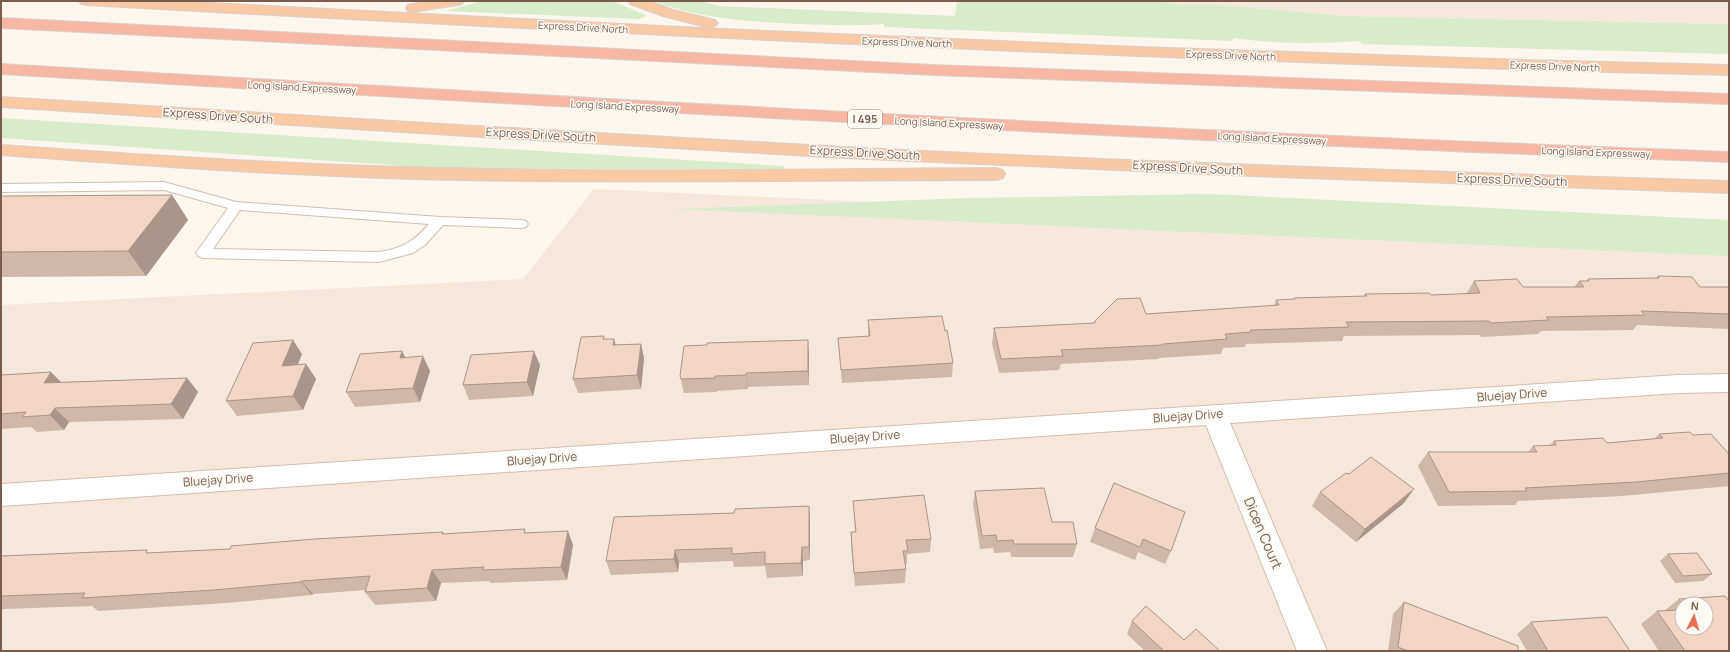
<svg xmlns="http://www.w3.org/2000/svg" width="1730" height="652" font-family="Manrope,sans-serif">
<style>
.residential{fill:#f5e8da;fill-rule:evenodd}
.green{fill:#d8ecc9}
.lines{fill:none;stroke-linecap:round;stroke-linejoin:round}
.service-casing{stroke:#d1beb0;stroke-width:2}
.minor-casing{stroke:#d1beb0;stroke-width:2}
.trunk-casing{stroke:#dad1cd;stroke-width:2}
.motorway-casing{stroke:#dad1cd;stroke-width:2}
.service{fill:#fff;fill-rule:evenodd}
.minor{fill:#fff;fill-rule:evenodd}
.trunk{fill:#f9c8a4;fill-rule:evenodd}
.motorway{fill:#f7b7a3;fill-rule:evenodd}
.wall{fill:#d1b7a8;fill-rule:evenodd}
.shaded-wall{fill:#aa9588}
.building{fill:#f3d5c3;stroke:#aa9588}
.labels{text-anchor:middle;stroke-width:3;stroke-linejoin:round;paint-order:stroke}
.far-street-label{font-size:10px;fill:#7a5c4d;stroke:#fffaf3}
.shield{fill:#fffaf3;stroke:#a28b7f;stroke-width:1}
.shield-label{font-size:11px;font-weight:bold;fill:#7a5c4d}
.street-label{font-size:12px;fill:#7a5c4d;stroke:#fffaf3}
.near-street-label{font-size:14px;fill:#7a5c4d;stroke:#fffaf3}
</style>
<rect width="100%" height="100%" fill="#fdf6ec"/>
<!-- residential -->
<path class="residential" d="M1158,1h571v23l-381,-8 -129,-11h-34z
M594,189l1135,53v409h-1728v-346l522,-26zM1682,604h24v24h-24z"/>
<!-- green -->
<path class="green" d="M482,1h131l34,15 -8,3 -193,-8z
M653,1h48l18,5 236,10 2,-15h201l27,4h34l129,11 381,8v30l-367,-10 -2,-3c-42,3 -85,3 -127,-3v3l-349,-14v-3c-28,2 -55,1 -83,0 -50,-2 -100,-5 -148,-23z
M1,118l782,48 3,3h-338l-447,-31z
M1211,194l518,26v36l-1056,-47 295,-11z"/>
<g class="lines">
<!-- service casing -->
<g class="service-casing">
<path id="service" d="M164,182l72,20 204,15 81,3 5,1 2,3 -2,3 -5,1 -78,-3 -18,20 -12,8 -34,9 -176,-4 -5,-2 -2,-3 32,-45 -64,-18 -163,2v-8zM240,210l189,14c-16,18 -26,24 -50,28l-166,-3z"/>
</g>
<!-- minor casing -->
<g class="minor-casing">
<path id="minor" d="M1729,374v18l-51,1 -448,30 97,228h-30l-91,-226 -1205,81v-22l1677,-109z"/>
</g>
<!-- trunk casing -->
<g class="trunk-casing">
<path id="trunk" d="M79,1h91l532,27 411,18 411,14 205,5v10c-548,-13 -1096,-40 -1643,-70l-5,-1z
M429,1h35l-2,3 -5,1 -44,7 -5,-1 -2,-3 2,-3z
M628,1h21l24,9 42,10 3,3 -3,3 -5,2 -47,-12 -33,-12z
M1,97c281,17 561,35 842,50 295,15 591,25 886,34v12l-478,-17 -407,-18 -362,-21 -481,-30z
M1,145c136,9 273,19 410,22 195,6 390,2 585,1l7,2 2,4 -2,4 -7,2c-195,0 -390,4 -585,-1 -137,-4 -274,-14 -410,-24z"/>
</g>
<!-- motorway casing -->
<g class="motorway-casing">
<path id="motorway" d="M1,18l932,47 796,29v10l-796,-29 -932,-47z
M1,64c576,34 1152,67 1728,88v10c-576,-21 -1152,-54 -1728,-88z"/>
</g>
<!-- service -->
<use href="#service" class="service"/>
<!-- minor -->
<use href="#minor" class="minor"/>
<!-- trunk -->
<use href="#trunk" class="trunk"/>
<!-- motorway -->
<use href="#motorway" class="motorway"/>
</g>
<!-- wall -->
<path class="wall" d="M172,195l16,25 -42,56 -145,1v-81z
M1658,276l42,11h29v42l-92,-4 -4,5 -92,1 -3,3 -57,3 -1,-2 -136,1 -2,5 -96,3 -1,3 -22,1 -2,6 -62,4 -1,1 -97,5 -2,6 -60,3 -7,-30 2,-15 100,-5 1,-2 51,-7 128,-8 2,-6 18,-1v-1l70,-2 1,-2 66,1 35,-1 8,-13 49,6h51l5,-6h7l2,-2 68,-1z
M868,320l77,11 8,32 -1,14 -110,6 -3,-32 -1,-13 30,-2z
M605,339l11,6 25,-1 3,14 -3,31 -63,4 -5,-14z
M302,354l-4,11 8,-1 10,15 -13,31 -66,6 -11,-15z
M809,355v30l-61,2v2l-31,2v1l-33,1 -1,-3 -3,-14z
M405,357l25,14 -10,31 -65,5 -9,-15z
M540,365l-7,31 -64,4 -6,-15z
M1,375l60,7 126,-4 11,14 -15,27 -114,3 -5,8 -27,2 -6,-5 -30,2z
M1659,434l34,1 36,19v32l-107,10 -104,5 -3,4 -77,1 -20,-40 10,-14h100l5,-6 17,-1 4,-4 53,2 47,-4z
M1114,483l57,68 -6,13 -27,-12 -3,8 -45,-18 5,-14z
M975,491l77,31 25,22 -4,13h-62l-1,-5 -16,1 -1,-5 -13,1 -7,-45z
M1320,492l84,11 -48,39 -44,-36z
M853,501l78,38 -1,13 -23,2v10h-2l1,5 -1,14 -50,3 -4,-41v-13h4l-1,-18z
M809,506l1,14v40l-7,1v15l-36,2 -2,-12 -31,1 -1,-6 -54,2 -1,9 -67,3 -5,-14 128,-48z
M443,532l1,2 82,-1 47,12 -6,35 -76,3 -2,-2 -48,2 -5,18 -61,4 -10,-13 1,-2 -53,4 -1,1 -85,8 -129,8 -6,-5 -89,3 -2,3v-56l149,-3 80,-4z
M1668,554l44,20 -9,7 -28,2 -15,-22z
M1679,599l50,52h-70l-18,-27 16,-13h7zM1682,604l24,24h-24z
M1404,602l114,49h-130l5,-37z
M1132,621l52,19 36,11h-75l-18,-17z
M1531,622l99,29h-103l-10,-17z"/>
<!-- shaded-wall -->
<path class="shaded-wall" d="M172,195l16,25 -42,56 -18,-25z
M614,339l4,14 -5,-8z
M293,340l9,14 -11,26 -9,-14z
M808,340l1,15v30l-1,-14z
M641,344l3,14 -3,31 -4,-14z
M402,351l8,15 -10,-8z
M534,351l6,14 -7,31 -6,-14z
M423,356l7,15 -10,31 -7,-14z
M306,364l10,15 -13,31 -10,-14z
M51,372l14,14 -21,-3z
M746,373l2,14v2l-2,-14z
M187,378l11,14 -15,27 -12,-15z
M55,408l14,14 -5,8 -14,-15z
M1414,489l-10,14 -48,39 9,-13z
M809,506l1,14v40l-1,-13z
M568,531l5,14 -6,35 -6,-13z
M802,547l1,14v15l-2,-13z
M675,550l4,13 -1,9 -4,-13z
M432,570l9,13 -5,18 -9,-13z
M301,581l12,13 -1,1 -11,-13z"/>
<!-- building -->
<path class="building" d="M172,195l-44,56 -127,1v-56z
M1658,276l34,1 8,10h29v27l-88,-3 4,4 -99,2 3,3 -58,3 -2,-2 -143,1 3,5 -99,3 1,2 -26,2 2,5 -64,5v1l-102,5 2,6 -62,3 -7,-31 101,-5v-2l22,-22 23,-1 6,16 133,-9 -3,-5 19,-1 -1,-1 73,-2 -2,-2 64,-1 2,2 49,-2 -6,-12 43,-2 6,8h61l-5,-6h10l-1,-2 71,-1z
M942,316l3,15 2,-1 6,33 -112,7 -3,-32 32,-2 -2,-16z
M604,336l-1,3h11l-1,6 28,-1 -4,31 -64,4 8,-42z
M293,340l-11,26 24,-2 -13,32 -67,5 27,-58z
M808,340v31l-62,2v2l-31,1v2l-34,1 -1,-3 4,-30 23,-1v-2z
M402,351l-2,7 23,-2 -10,32 -67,4 14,-38z
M534,351l-7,31 -64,3 8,-30z
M51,372l-7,11 143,-5 -16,26 -116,4 -5,7 -28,2 4,-5 -25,2v-39z
M1690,432l3,3 18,-1 18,20v19l-93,9 -111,6 2,3 -78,1 -21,-40h109l-4,-6 23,-1 -2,-4 49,-3 4,5 56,-5 -4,-4z
M1371,457l43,32 -49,40 -45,-37 26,-19 3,1z
M1114,483l71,29 -14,39 -28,-12 -3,8 -45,-19z
M1044,488l8,34h21l4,22h-63l-1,-4 -16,1 -1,-6 -14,1 -7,-45z
M924,495l7,44 -25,1 2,11h-5l3,18 -52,4 -3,-41h5l-3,-31z
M809,506v41h-7l-1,16 -36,1v-12l-33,2v-6l-57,2 -1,9 -68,2 8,-44 120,-4 1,-4z
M525,529l-1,4 44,-2 -7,36 -78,3 1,-3 -52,3 -5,18 -62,4 5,-16 -69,5v1l-87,8 -132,8 3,-5 -84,3v-40l146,-6 -1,3 84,-4 1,-3 84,-7 128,-7 -1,2z
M1697,553l15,21 -29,2 -15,-22z
M1725,596l4,5v50h-44l-28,-40 25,-1v18h24v-24h-24l-3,-5z
M1404,602l114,44v5h-110l-10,-4z
M1146,606l38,34 12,-11 24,22h-56l-32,-30z
M1607,617l23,34h-82l-17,-29z"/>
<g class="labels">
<!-- far-street labels -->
<g class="far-street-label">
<text transform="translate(583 27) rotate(3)" y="4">Express Drive North</text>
<text transform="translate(907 42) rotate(2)" y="4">Express Drive North</text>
<text transform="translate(1231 55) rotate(2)" y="4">Express Drive North</text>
<text transform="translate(1555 66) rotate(2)" y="4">Express Drive North</text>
<text transform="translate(302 87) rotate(3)" y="4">Long Island Expressway</text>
<text transform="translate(625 106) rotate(3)" y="4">Long Island Expressway</text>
<text transform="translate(949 123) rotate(3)" y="4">Long Island Expressway</text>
<text transform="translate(1272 138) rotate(3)" y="4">Long Island Expressway</text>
<text transform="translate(1596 152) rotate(2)" y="4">Long Island Expressway</text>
</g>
<!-- shield labels -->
<rect class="shield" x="848" y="110" width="34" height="18" rx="3"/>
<g class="shield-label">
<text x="865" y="123">I 495</text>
</g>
<!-- street labels -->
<g class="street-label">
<text transform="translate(218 116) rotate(4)" y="4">Express Drive South</text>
<text transform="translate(541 135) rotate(3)" y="4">Express Drive South</text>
<text transform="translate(865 153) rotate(3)" y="4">Express Drive South</text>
<text transform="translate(1188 168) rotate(3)" y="4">Express Drive South</text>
<text transform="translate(1512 180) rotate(2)" y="4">Express Drive South</text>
<text transform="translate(1512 395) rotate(-4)" y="4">Bluejay Drive</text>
<text transform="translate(1188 416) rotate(-4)" y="4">Bluejay Drive</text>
<text transform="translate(865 437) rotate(-4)" y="4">Bluejay Drive</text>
<text transform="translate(542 459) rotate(-4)" y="4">Bluejay Drive</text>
<text transform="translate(218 480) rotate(-4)" y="4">Bluejay Drive</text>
</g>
<!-- near-street labels -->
<g class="near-street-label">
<text transform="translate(1263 533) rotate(67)" y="5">Dicen Court</text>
</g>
</g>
<!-- border -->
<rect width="1730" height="652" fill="none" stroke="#7a5c4d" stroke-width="4"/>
<!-- north arrow -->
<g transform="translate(1694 616) rotate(5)"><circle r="19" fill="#fffaf3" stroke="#cabbb1"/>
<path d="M0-3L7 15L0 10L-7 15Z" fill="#e76f51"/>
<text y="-6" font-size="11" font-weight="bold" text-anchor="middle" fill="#7a5c4d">N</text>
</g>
</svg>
